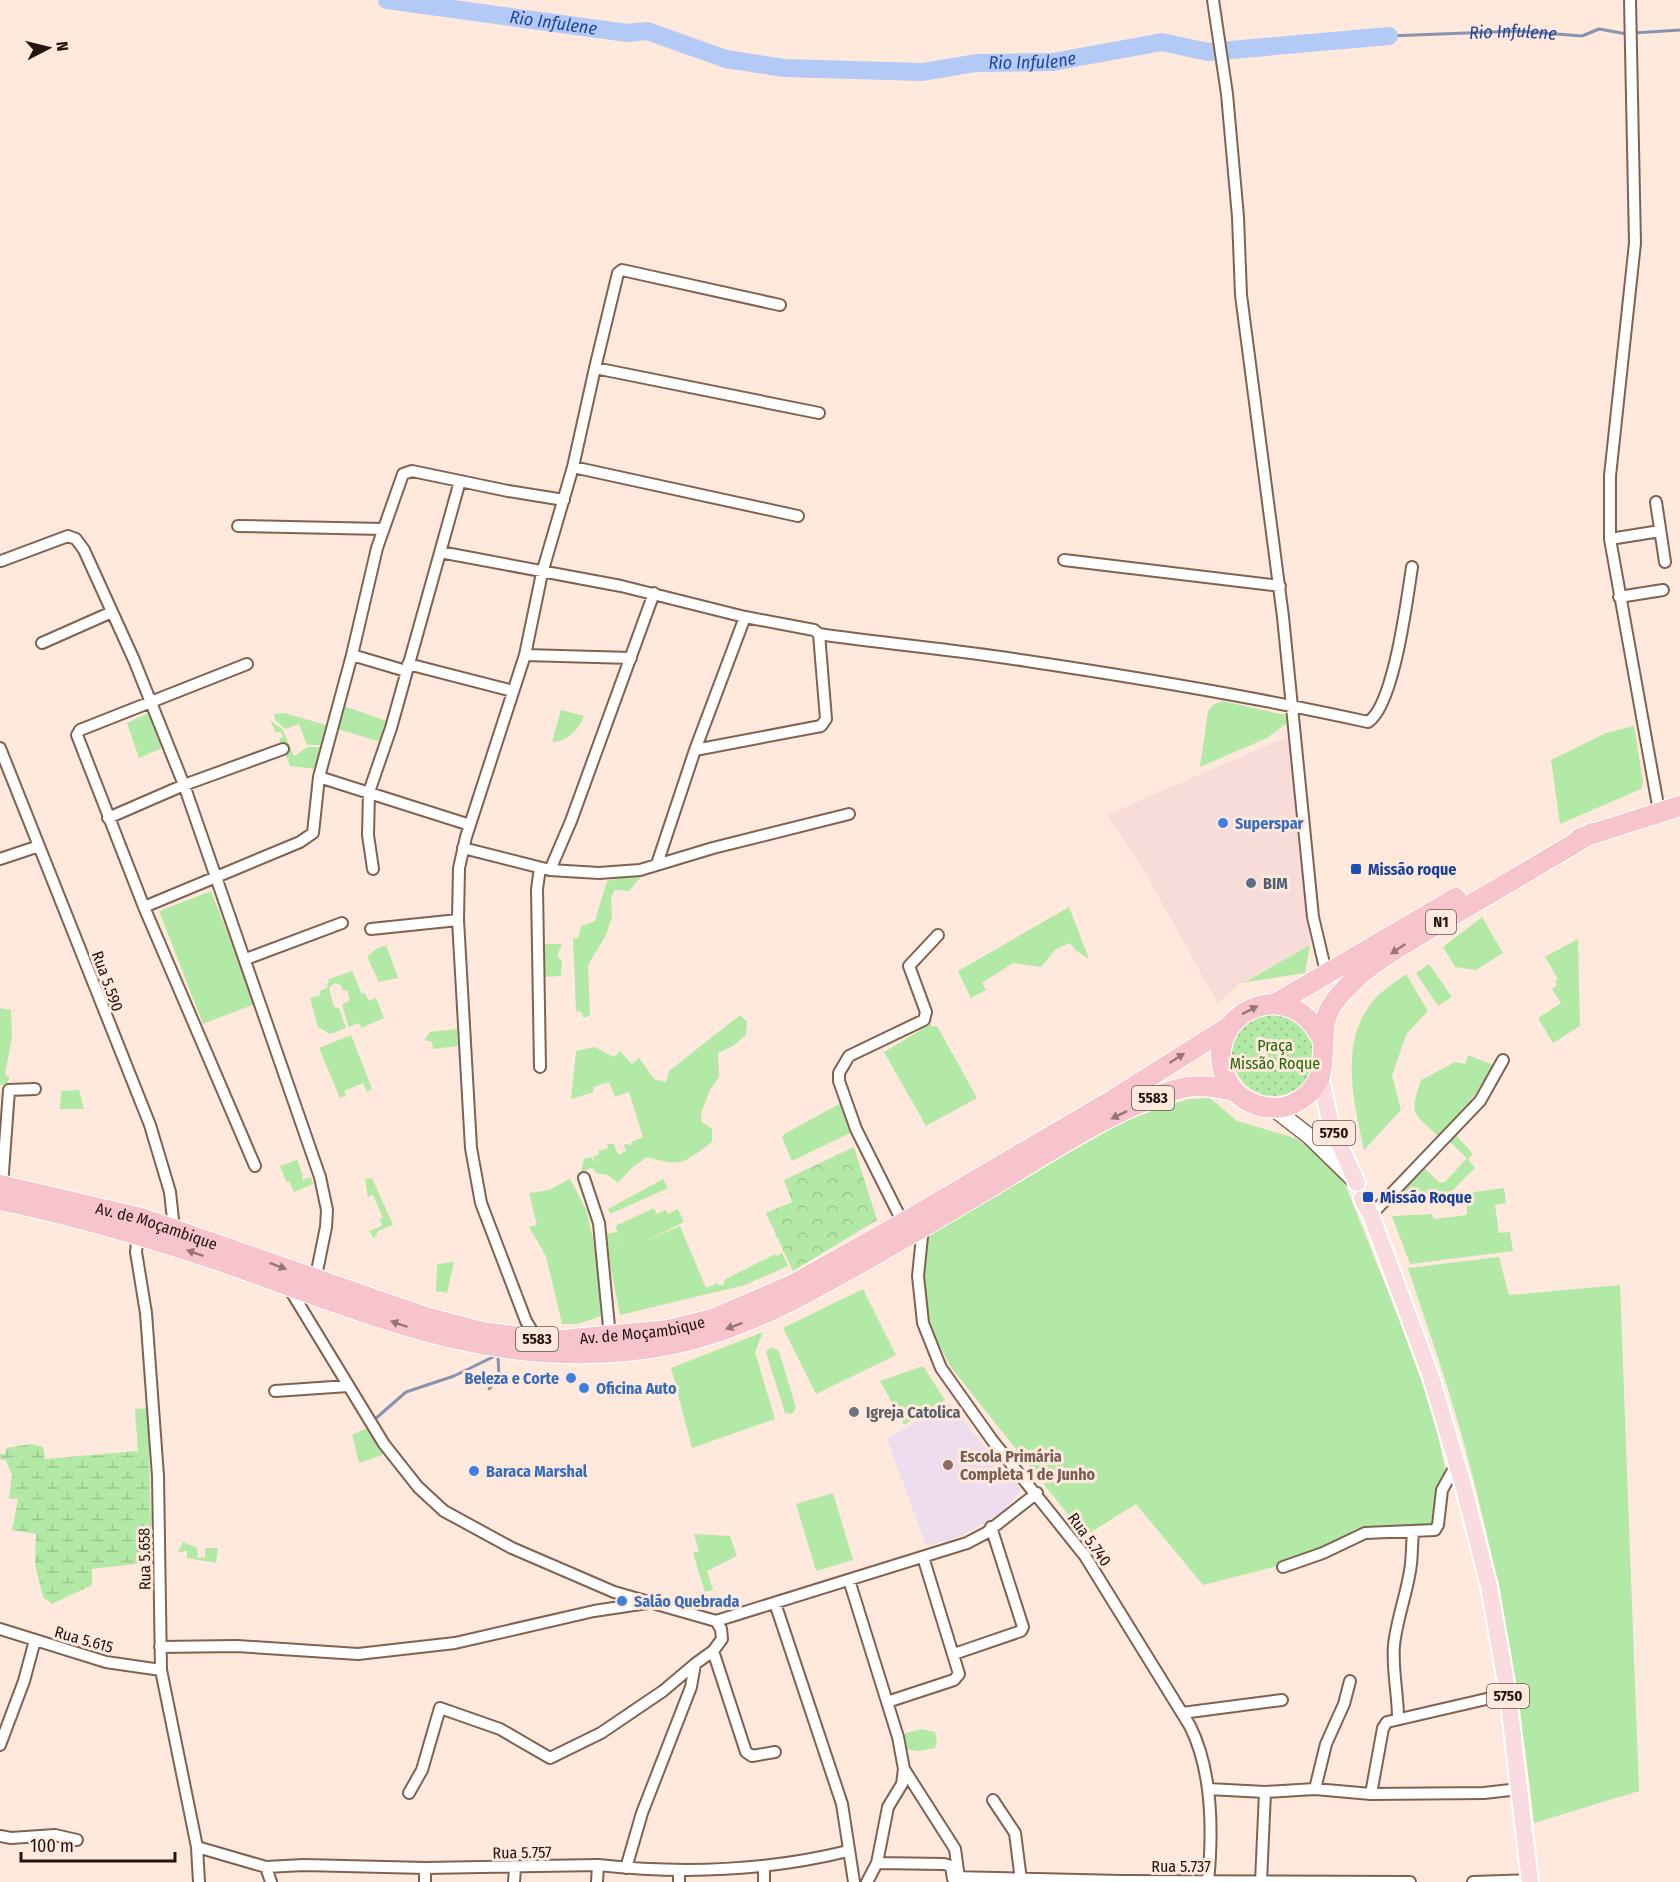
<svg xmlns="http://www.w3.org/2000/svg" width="1680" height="1882" font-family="'Fira Sans Condensed',sans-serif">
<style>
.commercial{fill:#f7dcd9}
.education{fill:#eeddef}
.green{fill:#b3e9a6}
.forest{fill:url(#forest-crowns)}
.wetland{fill:url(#wetland-marsh)}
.park{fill:url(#park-dots)}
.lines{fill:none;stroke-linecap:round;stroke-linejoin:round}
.stream{stroke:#8794b0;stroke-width:3}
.river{stroke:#b3caf6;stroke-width:18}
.street-casing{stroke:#816250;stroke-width:14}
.secondary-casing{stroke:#816250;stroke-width:18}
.primary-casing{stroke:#fff;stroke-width:20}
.highway-casing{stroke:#fff;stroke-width:22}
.street{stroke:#fff;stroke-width:10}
.secondary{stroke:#fff;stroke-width:15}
.primary{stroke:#fadce0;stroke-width:16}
.highway{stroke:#f7c4cc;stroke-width:20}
.oneway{fill:#977576}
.shop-dot{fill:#3f7fe0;stroke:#fee9dc;stroke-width:2}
.transit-dot{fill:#1a4fb4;stroke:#fee9dc;stroke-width:2}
.service-dot{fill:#5c6f8a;stroke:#fee9dc;stroke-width:2}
.worship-dot{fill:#6b7280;stroke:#fee9dc;stroke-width:2}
.education-dot{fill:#8d6e63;stroke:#fee9dc;stroke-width:2}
.labels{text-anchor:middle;stroke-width:6;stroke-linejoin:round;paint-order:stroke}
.shield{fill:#fee9dc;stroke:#63554c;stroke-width:1.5}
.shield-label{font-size:15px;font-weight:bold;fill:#21150e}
.shop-label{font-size:16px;font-weight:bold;fill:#366cbe;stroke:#fee9dc;text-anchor:start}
.transit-label{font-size:16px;font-weight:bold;fill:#164399;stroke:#fee9dc;text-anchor:start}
.service-label{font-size:16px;font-weight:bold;fill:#4e5e75;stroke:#fee9dc;text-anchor:start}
.street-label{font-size:16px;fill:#21150e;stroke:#fee9dc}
.park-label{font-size:16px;fill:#216908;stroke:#fee9dc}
.worship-label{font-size:16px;font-weight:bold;fill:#5b616d;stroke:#fee9dc;text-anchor:start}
.education-label{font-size:16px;font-weight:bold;fill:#785e54;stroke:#fee9dc;text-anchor:start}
.water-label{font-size:18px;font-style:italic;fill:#234699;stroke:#fee9dc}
</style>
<defs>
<pattern id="forest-crowns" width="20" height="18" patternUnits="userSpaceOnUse" patternTransform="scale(1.5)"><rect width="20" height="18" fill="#b3e9a6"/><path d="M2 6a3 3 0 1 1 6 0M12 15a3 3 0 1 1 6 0" fill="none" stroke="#9ac78e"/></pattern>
<pattern id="wetland-marsh" width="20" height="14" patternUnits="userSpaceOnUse" patternTransform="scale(1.5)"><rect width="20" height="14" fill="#b3e9a6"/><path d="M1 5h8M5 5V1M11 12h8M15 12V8" fill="none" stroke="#9ac78e"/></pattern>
<pattern id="park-dots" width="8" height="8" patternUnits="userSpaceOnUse" patternTransform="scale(1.5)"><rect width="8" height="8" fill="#b3e9a6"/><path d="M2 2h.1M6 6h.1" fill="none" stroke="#9ac78e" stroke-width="1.8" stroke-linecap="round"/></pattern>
</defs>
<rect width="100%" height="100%" fill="#fee9dc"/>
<!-- commercial -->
<path class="commercial" d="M1289,736l21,209 -70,38 -22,21 -77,-139 -34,-50z"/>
<!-- education -->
<path class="education" d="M948,1403l73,87 -20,25 -49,25 -26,5 -39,-106z"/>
<!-- green -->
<path class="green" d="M1222,701l63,14 2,8 -20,15 -67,29 8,-56 5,-6z
M344,706l46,16 -9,20 -44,-13z
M561,710l23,6c-6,14 -17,26 -32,26z
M150,712l14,31 -4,6 -21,9 -12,-35z
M284,713l42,12 -5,20h-14l-8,-21 -14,5 -10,-9 -1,-6z
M270,720l13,10 11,26 14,-9h12l-5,22 -25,-3 -11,-27 4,-2 -3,-6 -4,2z
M1634,726l9,56 -2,7 -81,35 -9,-64 55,-27z
M645,872l-16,19 -14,-1 -4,7 1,20 -6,18 -18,30 2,50 -6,3 -3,-6 -5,-1 -3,-73h5l3,-12 14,-5 12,-40z
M211,891l44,113 -52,20 -44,-113z
M1069,907l20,52 -14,-9 -5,-7 -14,6 -15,18 -28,-4 -31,20 4,7 -15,8 -13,-27z
M1482,917l21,36 -27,17 -21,-3 -12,-20z
M1578,939l2,87 -27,17 -15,-25 23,-15 -9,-14 5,-4 -2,-3 3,-3 -13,-22z
M543,944h19l-5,12 5,5 -1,15 -17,1z
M386,945l12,33 -19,4 -12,-25 9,-8z
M1310,945l-5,28 -65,10 8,-3z
M1429,964l23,33 -14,9 -22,-33z
M352,971l10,23 3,-1 4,8 7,-3 8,20 -22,10 -3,-5 -10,4 -7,-22 8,-5 -3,-10 -4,1 -2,-6 -6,-2 -6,5 5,19 5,1 7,20 -16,6 -12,-7 -8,-29 11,-3 -2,-4 8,-3 2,-9z
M1406,974l22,37 -21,22 -15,42 9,35 -37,40c-10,-48 -26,-108 10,-150 8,-10 22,-18 32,-26z
M0,1008l11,2 1,26 -7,39 4,1 -1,9h-8z
M740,1015l7,7 -1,13 -13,11 -15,7 1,24 -9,13 -9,23 1,9 10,7v13c-30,22 -29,25 -65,15l-14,10 -15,16 -10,-8 -12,-2 -4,-6 -11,6 3,-14 7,-2 6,8 -4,-8 6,-3 -1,-3 10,-3 -1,-4h7l4,11 8,-4 -2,-7 8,1 -1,-3 12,-5 -14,-45 -14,5 -6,-15 -16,5 1,5 -23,7 5,-48 19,-4 19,10 6,-6 12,13 7,-6 15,21 12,3 3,-11z
M931,1024l2,3 4,-1 40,72 -51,28 -42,-74z
M457,1029l1,17 -25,3 -1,-7 -8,-2 6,-8z
M351,1035l21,54 -5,3 -4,-9 -19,8 2,5 -6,2 -21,-50z
M1468,1055l25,10 -24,39 -29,31h-3c-26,-25 -27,-20 -16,-55l34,-18 10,2z
M79,1090l5,19h-24l1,-18z
M1210,1098l27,23 58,17 29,20 21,26 54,135 34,94 12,55 -11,58 -48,2 -89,33 -94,24 -67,-81 -51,32 -135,-170 -22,-44 -6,-46 5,-43 201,-114 61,-20z
M841,1103l9,30 -58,28 -10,-23 2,-4z
M1455,1134l18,20 -5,5 7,9 -26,26 -58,8 32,-35 17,16 5,-1 22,-24 -18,-17z
M297,1160l6,15 -1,5 9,-3 2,7 -19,8 -5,-11 -3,1 -6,-16z
M372,1178l21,47 -15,6 -4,8 -5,-8 13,-5 -2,-7 3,-1 -10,-23 -5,2 -3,-18z
M570,1179l16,30 11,47 8,42 -4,18 -23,8h-16l-16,-68 -17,-29 8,-2 -8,-32 20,-3z
M663,1179l5,9 -58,26 -2,-5z
M1504,1188l2,15 -11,2 4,28 11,-1 3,19 -103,13 -18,-48 40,-2 2,5 33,-4v-22z
M654,1208l3,6 9,-4 2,4 10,-5 6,13 -40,20 36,-16 26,62 12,-5 1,3 6,-2 -1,-4 51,-26 2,2 5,-3 6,13 -43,19 -125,30 -16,-81 13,-2 8,18 -10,-24z
M1499,1257l10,38 111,-10 19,506 -105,32c-14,-124 -34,-246 -67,-368 -16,-63 -39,-125 -59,-187z
M454,1262l-7,31 -11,-2 1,-27z
M863,1289l33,66 -80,39 -33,-66z
M763,1332l-8,20 20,67 -83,29 -21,-80z
M771,1347l8,4 17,57 -4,6 -7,-1 -19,-61z
M923,1366l22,34 -41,25 -24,-44z
M148,1408l3,42 -13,2 -3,-43z
M369,1427l16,27 -26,9 -7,-28z
M833,1493l20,67 -37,11 -20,-67z
M694,1534l36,2 7,20 -30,15 6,19 -8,2 -12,-39 6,-2z
M183,1542l14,6 1,10 7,-1v-9h13l-2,15 -29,-5v-7l-9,1z
M922,1729l13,3 2,9 -2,7 -16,3 -14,-2v-16z"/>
<!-- forest -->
<path class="forest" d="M854,1147l23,73 -84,51 -27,-58 26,-11 -8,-22z"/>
<!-- wetland -->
<path class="wetland" d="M32,1444l11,3 2,12 104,-9 3,112 -60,7v16l-40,19 -9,-7 -8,-33 1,-30 -24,-4 6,-31 -9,-1 3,-23 -6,-15 -6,-1v-5h5l1,-6z"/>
<!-- park -->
<path class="park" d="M1232 1054a42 42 0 1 1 84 0a42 42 0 1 1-84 0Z"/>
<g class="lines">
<!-- stream -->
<g class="stream">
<path d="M1634,33l46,-3"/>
<path id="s1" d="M1389,36l129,-5 64,5 17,-7 28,5"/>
<path d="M497,1356l41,5"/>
<path d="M489,1389l10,-11 -1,-22"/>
<path d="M374,1420l32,-28 48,-16 41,-20"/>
</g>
<!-- river -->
<path class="river" id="s2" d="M387,0l240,33 20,-2 79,28 58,9 139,4 53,-9 77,-1 109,-20 46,10 181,-16"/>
<!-- street casing -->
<g class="street-casing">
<path id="street" d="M1213,0l14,94 11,123 3,78 42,322 30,300 13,55
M1630,0l5,243 -25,233v63l49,272
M595,368l23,-95 4,-3 158,35
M573,467l225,49
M1656,502l9,60
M238,526l145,3
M1610,539l50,-8
M440,552l181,34 124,31 69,13 5,4 7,85 -5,7 -126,24
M1064,560l216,26
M1,561l67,-25 8,3 8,11 50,110 50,125 136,392 7,33 -1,17 -11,54
M1619,597l44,-7
M819,634c69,10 139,16 208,27 114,17 228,36 341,61 26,-16 39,-123 44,-155
M42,643l70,-31
M352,655l54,16
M525,655l106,3
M247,664l-167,66 -3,5 67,172 111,259
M408,664l105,27
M0,748l150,377 20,67 4,37
M319,777l151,48
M108,818l76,-33 99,-36
M463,848l87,22 49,3 41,-3 73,-22 136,-34
M0,859l39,-13
M657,864l38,-114 50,-133
M373,869l-5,-34 1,-43 22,-64 69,-247
M550,870l21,-49 83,-228
M144,907l156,-65 13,-9 6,-56 33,-122 25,-107 26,-74 9,-3 96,20 56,9
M371,929l87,-9
M246,959l96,-36
M540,1067l-3,-178 3,-21
M584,1178l15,45 11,114
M2,1186l7,-96 26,-1
M1371,1215l109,-114 23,-41
M903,1223l-47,-94 -17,-48v-8l10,-17 75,-36 2,-8 -17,-46 29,-31
M923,1227l-5,49 5,47 18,45 51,72 93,116 105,170c23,46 23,105 18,156
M138,1233l-2,19 10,61 12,163 3,194 36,177 2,35
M289,1288l95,156 34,43 26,24 68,37 102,44 102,29 5,8 1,10 -9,12 -18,13 -4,23 -49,126 -16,55
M537,1339l-11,-18 -45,-118 -10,-55 -13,-228 1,-52 7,-31 59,-182 17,-82 31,-106 22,-99 224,45
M275,1391l73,-5
M1283,1567l40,-14 42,-20 70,-3 3,-5 4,-35 14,-25
M849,1580l49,157 6,32 -2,15 -14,23 -11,56 -10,19
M775,1603l67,201 12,78
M716,1621l251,-78 19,-10 51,-40
M0,1629l106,33 55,8
M160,1647l77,-1 121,8 97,-11 139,-32 53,-8
M713,1651l33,101 6,4 23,-4
M954,1654l67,-23 2,-4 -32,-100
M887,1702l67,-22 5,-6 -36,-117
M1182,1713l100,-13
M1398,1718c0,-24 -6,-48 -4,-73 3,-28 14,-54 17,-81 1,-10 1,-21 2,-32
M0,1745l24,-64 11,-41
M904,1769l51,80 4,29
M1208,1789l57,3 50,-3 56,5 113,-1 35,-4
M1315,1789l11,-45 18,-40 6,-23
M409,1793l13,-23 18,-62 60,21 50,29 51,-25 62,-42 32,-27
M1371,1794l12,-66 4,-6 121,-28
M993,1800l22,33 6,47
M0,1836l11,2 44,-3 22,5
M197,1847l69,20 38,-2 121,3 173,-3c83,9 169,6 250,-14
M877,1863l67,1 7,2 2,13
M266,1867l5,15
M764,1867v15
M425,1868v14
M679,1870v12
M953,1877l168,4 289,1
M514,1882l1,-14
M597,1882l1,-17
M1261,1882l4,-90
M1473,1882l57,-2"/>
</g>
<!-- secondary casing -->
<g class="secondary-casing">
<path id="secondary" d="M1273,1108l36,28 45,44"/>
</g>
<!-- primary casing -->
<g class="primary-casing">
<path id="primary" d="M1321,1079l10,47 26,57
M1362,1199l9,16 60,162 32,108 26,101 19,108 22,188"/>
</g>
<!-- highway casing -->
<g class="highway-casing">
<g id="highway">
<path d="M1580,838l100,-32"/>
<path d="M1275,1004l181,-106"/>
<path d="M1323,1041c-33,-71 -122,-27 -98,34 11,30 49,42 75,25 39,-24 11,-67 34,-98 28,-38 78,-62 117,-86 47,-27 94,-55 141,-83"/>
<path id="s3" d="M0,1185l141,33 284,99 57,15 70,9 116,-11 45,-11 79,-34 111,-62 211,-124 116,-73"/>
<path d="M0,1200c74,15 145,36 217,60 155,54 288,118 457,84 71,-15 136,-52 199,-88 50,-29 100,-58 149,-88 44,-27 109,-67 160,-80 17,-4 34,-1 52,3"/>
</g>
</g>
<!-- street -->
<use href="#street" class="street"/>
<!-- secondary -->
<use href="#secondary" class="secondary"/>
<!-- primary -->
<use href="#primary" class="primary"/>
<!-- highway -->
<use href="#highway" class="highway"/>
</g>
<!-- one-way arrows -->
<defs><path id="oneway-solid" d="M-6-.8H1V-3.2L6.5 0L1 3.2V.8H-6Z" transform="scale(1.5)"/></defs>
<g class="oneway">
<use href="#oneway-solid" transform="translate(1398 949) rotate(146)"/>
<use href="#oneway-solid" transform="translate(1250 1010) rotate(-27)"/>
<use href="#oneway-solid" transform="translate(1177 1058) rotate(-33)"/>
<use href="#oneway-solid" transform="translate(1119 1115) rotate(154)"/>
<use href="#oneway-solid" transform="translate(195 1253) rotate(-161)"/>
<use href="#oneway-solid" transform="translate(278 1266) rotate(21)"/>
<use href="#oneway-solid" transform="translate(399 1324) rotate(-161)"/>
<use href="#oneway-solid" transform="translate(734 1326) rotate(159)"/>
</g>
<!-- markers -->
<g class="shop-dot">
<circle cx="1223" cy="823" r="6"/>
<circle cx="571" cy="1378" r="6"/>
<circle cx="584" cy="1388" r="6"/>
<circle cx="474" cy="1471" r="6"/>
<circle cx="622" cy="1601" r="6"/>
</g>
<g class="transit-dot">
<rect x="1350" y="863" width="12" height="12" rx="3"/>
<rect x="1362" y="1191" width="12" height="12" rx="3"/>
</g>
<circle class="service-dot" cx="1251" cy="883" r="6"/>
<circle class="worship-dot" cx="854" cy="1412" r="6"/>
<circle class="education-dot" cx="948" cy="1465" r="6"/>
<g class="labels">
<!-- shield labels -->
<g class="shield">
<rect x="1426" y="910" width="30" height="24" rx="4.5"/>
<rect x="1132" y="1086" width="42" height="24" rx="4.5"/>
<rect x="1313" y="1121" width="42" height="24" rx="4.5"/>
<rect x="516" y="1327" width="42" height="24" rx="4.5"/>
<rect x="1487" y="1684" width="42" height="24" rx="4.5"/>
</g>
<g class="shield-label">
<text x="1441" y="927">N1</text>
<text x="1153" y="1103">5583</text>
<text x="1334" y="1138">5750</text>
<text x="537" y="1344">5583</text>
<text x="1508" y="1701">5750</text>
</g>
<!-- shop labels -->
<g class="shop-label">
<text x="1235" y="829">Superspar</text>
<text x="559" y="1384" text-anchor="end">Beleza e Corte</text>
<text x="596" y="1394">Oficina Auto</text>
<text x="486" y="1477">Baraca Marshal</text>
<text x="634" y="1607">Salão Quebrada</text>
</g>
<!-- transit labels -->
<g class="transit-label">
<text x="1368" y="875">Missão roque</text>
<text x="1380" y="1203">Missão Roque</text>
</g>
<!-- service labels -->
<g class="service-label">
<text x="1263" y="889">BIM</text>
</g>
<!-- street labels -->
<g class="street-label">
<text transform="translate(108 981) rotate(70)" y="6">Rua 5.590</text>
<text dy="6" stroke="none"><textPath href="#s3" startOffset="162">Av. de Moçambique</textPath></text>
<text dy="6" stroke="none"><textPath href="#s3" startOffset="666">Av. de Moçambique</textPath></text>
<text transform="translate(1090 1539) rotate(54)" y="6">Rua 5.740</text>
<text transform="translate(144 1559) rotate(-91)" y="6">Rua 5.658</text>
<text transform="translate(84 1639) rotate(16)" y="6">Rua 5.615</text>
<text transform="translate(522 1852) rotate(-1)" y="6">Rua 5.757</text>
<text x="1181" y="1872">Rua 5.737</text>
</g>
<!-- park labels -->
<g class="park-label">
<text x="1275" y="1051">Praça<tspan x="1275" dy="18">Missão Roque</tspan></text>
</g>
<!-- worship labels -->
<g class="worship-label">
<text x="866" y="1418">Igreja Catolica</text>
</g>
<!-- education labels -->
<g class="education-label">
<text x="960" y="1462">Escola Primária<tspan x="960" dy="18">Completa 1 de Junho</tspan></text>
</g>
<!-- water labels -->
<g class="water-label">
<text dy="6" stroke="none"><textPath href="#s2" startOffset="168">Rio Infulene</textPath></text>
<text dy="6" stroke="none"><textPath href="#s1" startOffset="124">Rio Infulene</textPath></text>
<text dy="6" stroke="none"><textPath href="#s2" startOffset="654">Rio Infulene</textPath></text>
</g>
</g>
<!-- north arrow -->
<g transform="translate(48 48) rotate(83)" stroke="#fee9dc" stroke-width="4.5" paint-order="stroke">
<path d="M0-4.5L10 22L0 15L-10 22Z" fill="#21150e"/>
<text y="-9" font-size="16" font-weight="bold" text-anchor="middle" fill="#21150e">N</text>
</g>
<!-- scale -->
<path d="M21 1852v9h154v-9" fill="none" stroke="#21150e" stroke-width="3"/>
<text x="30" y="1852" font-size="18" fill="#21150e" stroke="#fee9dc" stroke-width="4.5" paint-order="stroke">100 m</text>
</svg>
